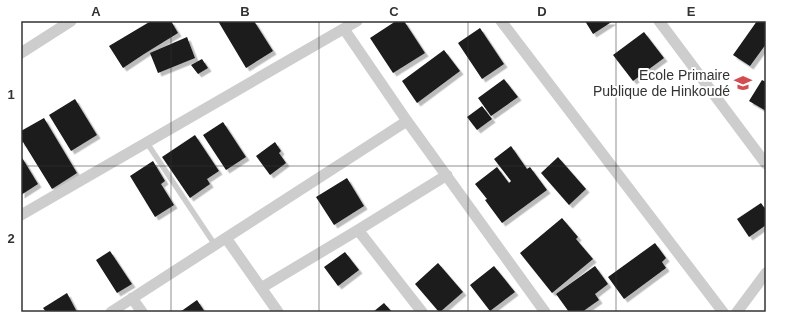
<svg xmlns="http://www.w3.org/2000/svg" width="787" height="333" font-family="Helvetica,sans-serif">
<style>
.building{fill:#1a1a1a;filter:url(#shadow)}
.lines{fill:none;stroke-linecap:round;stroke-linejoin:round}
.service{stroke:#cdcdcd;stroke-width:5.5}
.minor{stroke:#cdcdcd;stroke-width:11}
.grid{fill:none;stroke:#333;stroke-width:1;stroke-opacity:0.55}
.labels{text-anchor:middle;stroke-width:4;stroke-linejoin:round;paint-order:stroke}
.poi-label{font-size:14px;fill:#333;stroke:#fff;text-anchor:end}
.neatline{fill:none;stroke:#333;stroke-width:1.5}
.grid-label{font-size:13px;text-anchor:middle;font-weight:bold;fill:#333}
</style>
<defs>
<filter id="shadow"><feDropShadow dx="3.5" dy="3.5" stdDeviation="0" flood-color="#0004"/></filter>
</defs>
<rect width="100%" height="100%" fill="#fff"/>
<!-- building -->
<path class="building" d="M151,21h20l7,12 -34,21 -21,14 -14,-22z
M218,21h36l19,30 -27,17z
M396,21h8l21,32 -32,20 -23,-35z
M585,21h28l-20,13z
M757,21h9v23l-16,22 -17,-11z
M480,28l24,36 -22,15 -24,-36z
M644,32l20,26 -31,23 -20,-26z
M187,37l8,21 -37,15 -8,-20z
M444,50l16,21 -43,32 -15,-22z
M202,59l6,9 -10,6 -7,-9z
M504,79l14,18 -27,19 -13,-18z
M762,80l4,2v29l-17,-10z
M75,99l22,36 -26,16 -22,-36z
M482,106l10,13 -15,11 -10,-13z
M44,118l33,55 -25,16 -29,-47 -2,1v-12z
M223,122l23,35 -20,13 -23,-35z
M195,135l24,36 -12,8 3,5 -20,14 -28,-41z
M275,142l6,9 -2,2 7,10 -16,12 -14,-19z
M511,146l16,23 3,-2 17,23 -45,33 -17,-23 2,-1 -12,-15 22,-17 12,16 2,-2 -17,-22z
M21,156l17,28 -17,11z
M558,157l28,32 -17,16 -28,-32z
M153,161l12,20 -4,3 13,21 -19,12 -25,-41z
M347,178l17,28 -30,19 -18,-28z
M761,203l5,7v15l-17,12 -12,-18z
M562,218l16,19 -2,2 17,20 -41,34 -32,-40z
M655,243l11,15 -4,4 4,6 -42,31 -16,-22z
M110,251l22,33 -15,9 -21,-33z
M345,252l14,18 -21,16 -14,-19z
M438,263l25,29 -23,20h-1l-24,-28z
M494,266l21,26 -25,19 -20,-26z
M595,266l13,18 -13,10 4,6 -17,12h-13l-13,-18z
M67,293l10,19h-31l-3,-4z
M197,300l8,12h-25z
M384,303l8,9h-19z"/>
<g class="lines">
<!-- service -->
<path class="service" d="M147,143l68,102"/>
<!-- minor -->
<path class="minor" d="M501,21l222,291
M659,21l107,143
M344,29l63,92 138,191
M21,53l50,-32
M21,215l336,-194
M358,230l64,82
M226,238l52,74
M261,288l97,-58 89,-55
M132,298l10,14
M111,312l296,-191
M737,312l29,-39"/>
</g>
<!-- grid -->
<path class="grid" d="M171,21v291M319,21v291M468,21v291M616,21v291M21,166h745"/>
<!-- icons -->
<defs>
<g id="school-bare" transform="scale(1.38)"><path d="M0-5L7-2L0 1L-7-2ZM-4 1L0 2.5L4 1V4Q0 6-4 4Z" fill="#d24d50" stroke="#fff" stroke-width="2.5" paint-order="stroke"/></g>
</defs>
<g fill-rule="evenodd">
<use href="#school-bare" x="743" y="83"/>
</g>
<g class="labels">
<!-- poi labels -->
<g class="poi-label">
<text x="730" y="80">Ecole Primaire<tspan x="730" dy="16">Publique de Hinkoudé</tspan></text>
</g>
</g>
<!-- border -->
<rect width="787" height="333" fill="none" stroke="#ffffff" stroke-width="44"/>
<rect x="22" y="22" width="743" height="289" class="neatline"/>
<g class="grid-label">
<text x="96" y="16">A</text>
<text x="245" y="16">B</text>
<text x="394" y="16">C</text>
<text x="542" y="16">D</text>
<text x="691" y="16">E</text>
<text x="11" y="99">1</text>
<text x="11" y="243">2</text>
</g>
</svg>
